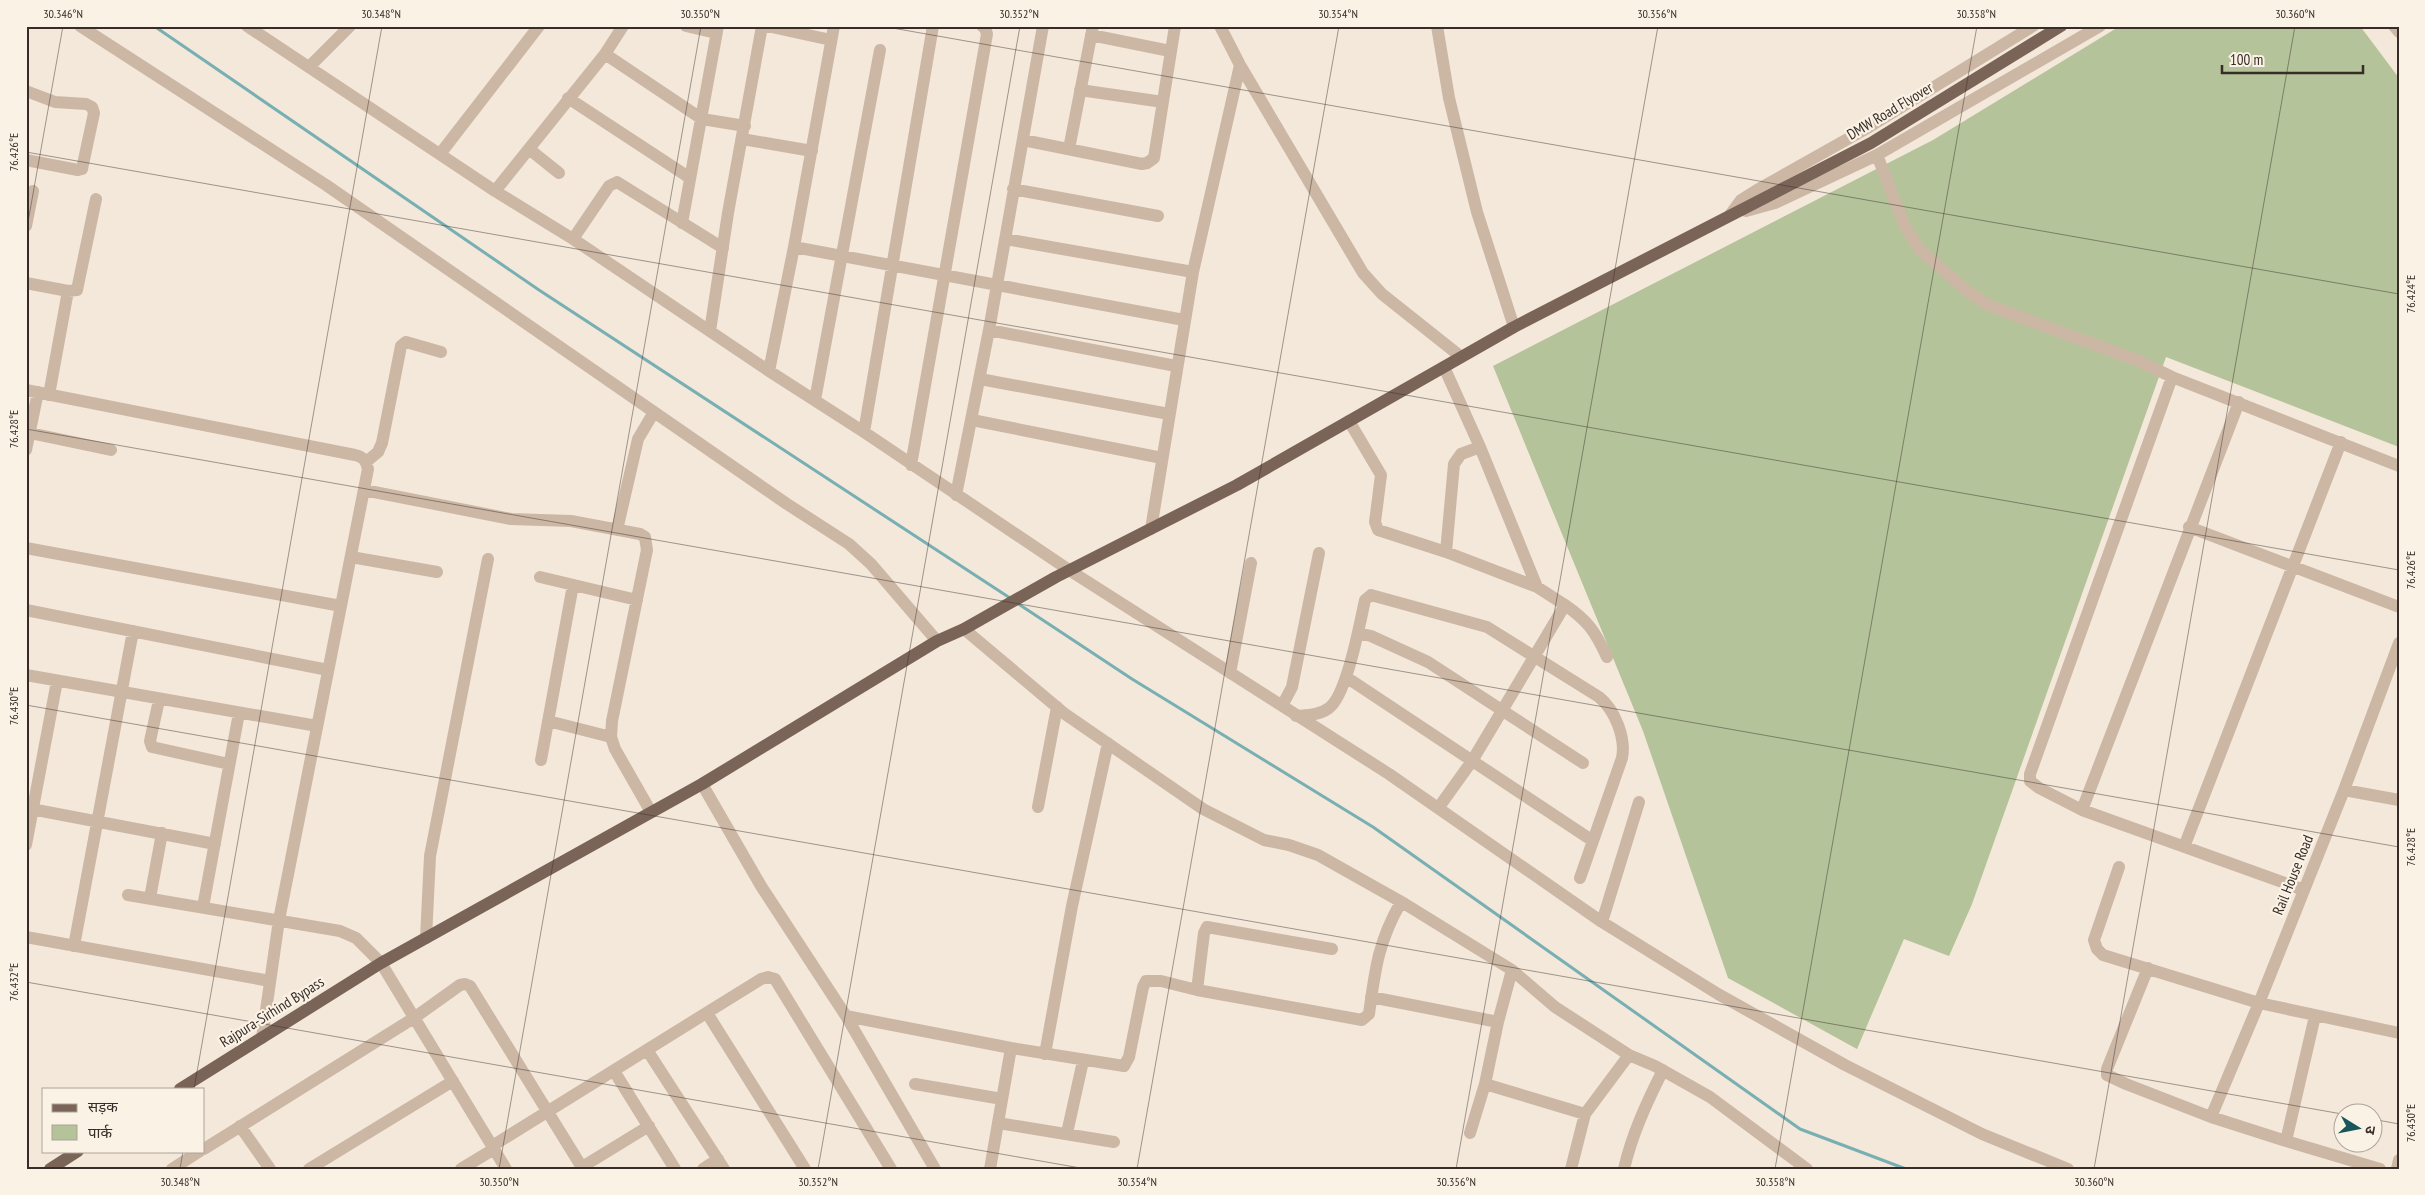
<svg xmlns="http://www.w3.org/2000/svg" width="2425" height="1195" font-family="'PT Sans Narrow','Noto Sans Devanagari',sans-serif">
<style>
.green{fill:#b4c399}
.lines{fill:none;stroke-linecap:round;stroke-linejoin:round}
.stream{stroke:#77afb2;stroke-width:3}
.minor{stroke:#ccb7a5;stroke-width:12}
.major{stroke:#7a6357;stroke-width:12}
.ticks{fill:none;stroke:#372c27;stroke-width:1;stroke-opacity:0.45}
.labels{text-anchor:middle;stroke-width:4.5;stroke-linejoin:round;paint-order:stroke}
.street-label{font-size:15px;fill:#372c27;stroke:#fbf2e6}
.neatline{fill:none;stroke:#372c27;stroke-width:2}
.ticks-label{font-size:12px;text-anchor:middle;fill:#372c27}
</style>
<rect width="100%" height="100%" fill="#f3e8da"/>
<!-- green -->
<path class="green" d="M2120,26h240l39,52v369l-233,-90 -194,547 -23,52 -45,-17 -47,110 -129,-71 -85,-247 -150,-365 440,-226z"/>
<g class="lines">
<!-- stream -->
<path class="stream" d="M154,26l385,264 471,308
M1017,603l115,76 241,148 427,302 106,40"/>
<!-- minor -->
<path class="minor" d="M80,26l246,159 461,319 62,40 22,20 66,77
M247,26l248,165 78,48 196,132 95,61 205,138 320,204 213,148 116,72 127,71 137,69 86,35
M686,26l30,7
M767,26l64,14
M1220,26l20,39 123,208 19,21 78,62
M1437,26l12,72 28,114 37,115
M2394,26l5,6
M1091,35l79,16
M605,54l97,65 43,7
M309,67l41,-41
M1080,90l83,12
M26,91l29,11 31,2 6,3 2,6 -12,56 -4,1 -52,-10
M568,98l122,80
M742,139l70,12
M1023,140l119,24 5,-1 7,-5 21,-132
M529,149l30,24
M1069,149l24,-123
M440,154l99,-128
M1877,155l27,69 15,25 47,41 22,15 151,56 33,16 227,89
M1013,189l145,27
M495,191l110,-137 18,-28
M1746,211l29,-8 102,-48 223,-129
M1730,215l11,-15 16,-10 112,-63 164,-101
M682,223l36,-197
M26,226l7,-35
M573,239l36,-53 8,-4 106,66
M1005,239l188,33
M794,247l390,73
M26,283l42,8 9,-1 19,-91
M989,330l187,36
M710,331l18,-118 34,-187
M1444,367l36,80 57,140
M769,371l25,-124 40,-221
M2172,377l-142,397v7l9,7 43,22 222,80
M980,379l189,35
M26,390l329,65c9,2 11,6 13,14l-89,451 -17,118
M49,395l19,-104
M815,400l65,-350
M972,420l190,38
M1349,421l32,54 -6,47 3,8 68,22 91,35 28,18 -93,156 -33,46
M864,432l69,-406
M30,433l81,17
M26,450l12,-58
M366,462l12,-10 4,-9 19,-97 5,-4 35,10
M911,465l76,-431 -2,-6 -3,-2
M364,490l147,29 60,2 69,13 5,3 2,13 -35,171 -1,16 4,12 36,63
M956,495l33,-165 54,-304
M2189,527l210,80
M1151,529l42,-257 47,-207
M617,530l21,-91 16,-27
M26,548l315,58
M1446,552l8,-88 7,-10 19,-7
M351,557l86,15
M540,577l97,23
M1565,605c23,16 30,26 42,52
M26,610l302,60
M964,629l101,85 138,95 61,31 25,5 29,10 87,49 107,66 43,37 74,48 26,11 55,31 97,72
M1358,633l13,3 57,26 155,101
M1230,673l21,-110
M26,675l291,51
M1346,677l247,164
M159,700l-9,41 2,6 77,17
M1282,706l10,-19 27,-134
M1296,716c11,-1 24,-1 33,-8 18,-13 31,-86 36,-108l6,-5 116,32 112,70c16,13 27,41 23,61l-42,120
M548,721l63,16
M541,760l32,-175
M702,784l59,102 85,130 89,153
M2344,790l55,10
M1038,807l19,-100
M26,808l189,36
M2082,810l157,-408
M26,845l31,-164
M2184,847l157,-405
M2119,867l-25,73 3,9 6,6 156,48 140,30
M128,895l212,36 16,7 25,25 125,206
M150,898l12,-65
M203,907l36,-194
M1602,922l37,-120
M26,937l244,44
M426,938l4,-82 58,-297
M74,946l59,-315
M1332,949l-125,-22 -3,6 -7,57 165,30 7,-6c6,-44 9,-72 32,-112
M2148,968l-41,101v6l19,9 85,33 75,24
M1371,997l127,25 14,-52
M707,1013l98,156
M846,1016l165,32 113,18 5,-9 14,-70 3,-6h15l36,9
M2315,1016l-29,125 94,28
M647,1050l77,119
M1045,1054l27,-148 36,-163
M614,1071l61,98
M915,1084l87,15
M1485,1084l100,30
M2211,1117l48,-114 85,-213 55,-147
M998,1123l116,19
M240,1126l30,43
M1067,1133l16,-72
M1470,1133l15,-49 13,-62
M492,1146l269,-167 7,-2 7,2 116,190
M204,1149l210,-131 46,-33 5,-1 5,2 113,183
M582,1167l67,-41
M172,1169l28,-18
M309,1169l144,-88
M461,1169l33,-20
M703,1169l15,-10
M990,1169l21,-121
M1571,1169l14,-55 44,-59
M1624,1169c8,-35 23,-67 39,-99
M2397,1169l2,-9"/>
<!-- major -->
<path class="major" d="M180,1089l201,-126 321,-179 235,-143 27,-12 92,-52 181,-92 277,-158 357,-184 190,-117
M50,1169l28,-18"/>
</g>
<!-- ticks -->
<path class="ticks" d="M881,26l1518,268M26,152l2373,418M26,233l37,-207M26,429l2373,418M26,705l2316,409M26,982l1060,187M194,1089l188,-1063M2372,1119l27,5M180,1169l3,-18M499,1169l202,-1143M818,1169l202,-1143M1137,1169l202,-1143M1456,1169l202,-1143M1775,1169l202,-1143M2094,1169l201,-1143"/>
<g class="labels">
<!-- street labels -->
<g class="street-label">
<text transform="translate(1890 111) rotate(-31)" y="5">DMW Road Flyover</text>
<text transform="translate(2293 875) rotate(-68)" y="5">Rail House Road</text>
<text transform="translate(272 1012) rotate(-32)" y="5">Rajpura-Sirhind Bypass</text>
</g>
</g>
<!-- border -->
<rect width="2425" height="1195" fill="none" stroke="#fbf2e6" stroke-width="55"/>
<!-- legend -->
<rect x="42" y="1088" width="162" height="65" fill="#fbf2e6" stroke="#ada39a"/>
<rect x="52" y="1104" width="25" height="8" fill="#7a6357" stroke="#ada39a"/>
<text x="88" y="1112" font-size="15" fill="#372c27">सड़क</text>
<rect x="52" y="1125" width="25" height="15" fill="#b4c399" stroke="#ada39a"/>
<text x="88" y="1138" font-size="15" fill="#372c27">पार्क</text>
<!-- north arrow -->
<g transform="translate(2358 1128) rotate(100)"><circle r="24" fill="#fbf2e6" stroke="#ada39a"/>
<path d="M0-4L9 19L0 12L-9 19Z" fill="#19565c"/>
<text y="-8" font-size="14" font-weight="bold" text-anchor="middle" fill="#372c27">उ</text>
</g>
<!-- scale -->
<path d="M2222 65v8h141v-8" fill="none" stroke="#372c27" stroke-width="2.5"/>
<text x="2230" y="65" font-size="15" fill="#372c27" stroke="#fbf2e6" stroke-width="4" paint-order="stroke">100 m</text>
<rect x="28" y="28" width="2370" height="1140" class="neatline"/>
<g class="ticks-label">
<text x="63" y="18">30.346°N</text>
<text x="381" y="18">30.348°N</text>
<text x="700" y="18">30.350°N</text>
<text x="1019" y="18">30.352°N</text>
<text x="1338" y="18">30.354°N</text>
<text x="1657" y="18">30.356°N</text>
<text x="1976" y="18">30.358°N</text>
<text x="2295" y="18">30.360°N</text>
<text transform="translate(14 152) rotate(-90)" y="4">76.426°E</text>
<text transform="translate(2411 294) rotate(-90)" y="4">76.424°E</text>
<text transform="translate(14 429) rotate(-90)" y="4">76.428°E</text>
<text transform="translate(2411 570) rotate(-90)" y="4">76.426°E</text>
<text transform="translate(14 706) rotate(-90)" y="4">76.430°E</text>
<text transform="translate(2411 847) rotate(-90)" y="4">76.428°E</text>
<text transform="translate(14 982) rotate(-90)" y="4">76.432°E</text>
<text transform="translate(2411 1123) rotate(-90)" y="4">76.430°E</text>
<text x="180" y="1186">30.348°N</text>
<text x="499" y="1186">30.350°N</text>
<text x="818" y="1186">30.352°N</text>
<text x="1137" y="1186">30.354°N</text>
<text x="1456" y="1186">30.356°N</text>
<text x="1775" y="1186">30.358°N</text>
<text x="2094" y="1186">30.360°N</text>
</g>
</svg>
